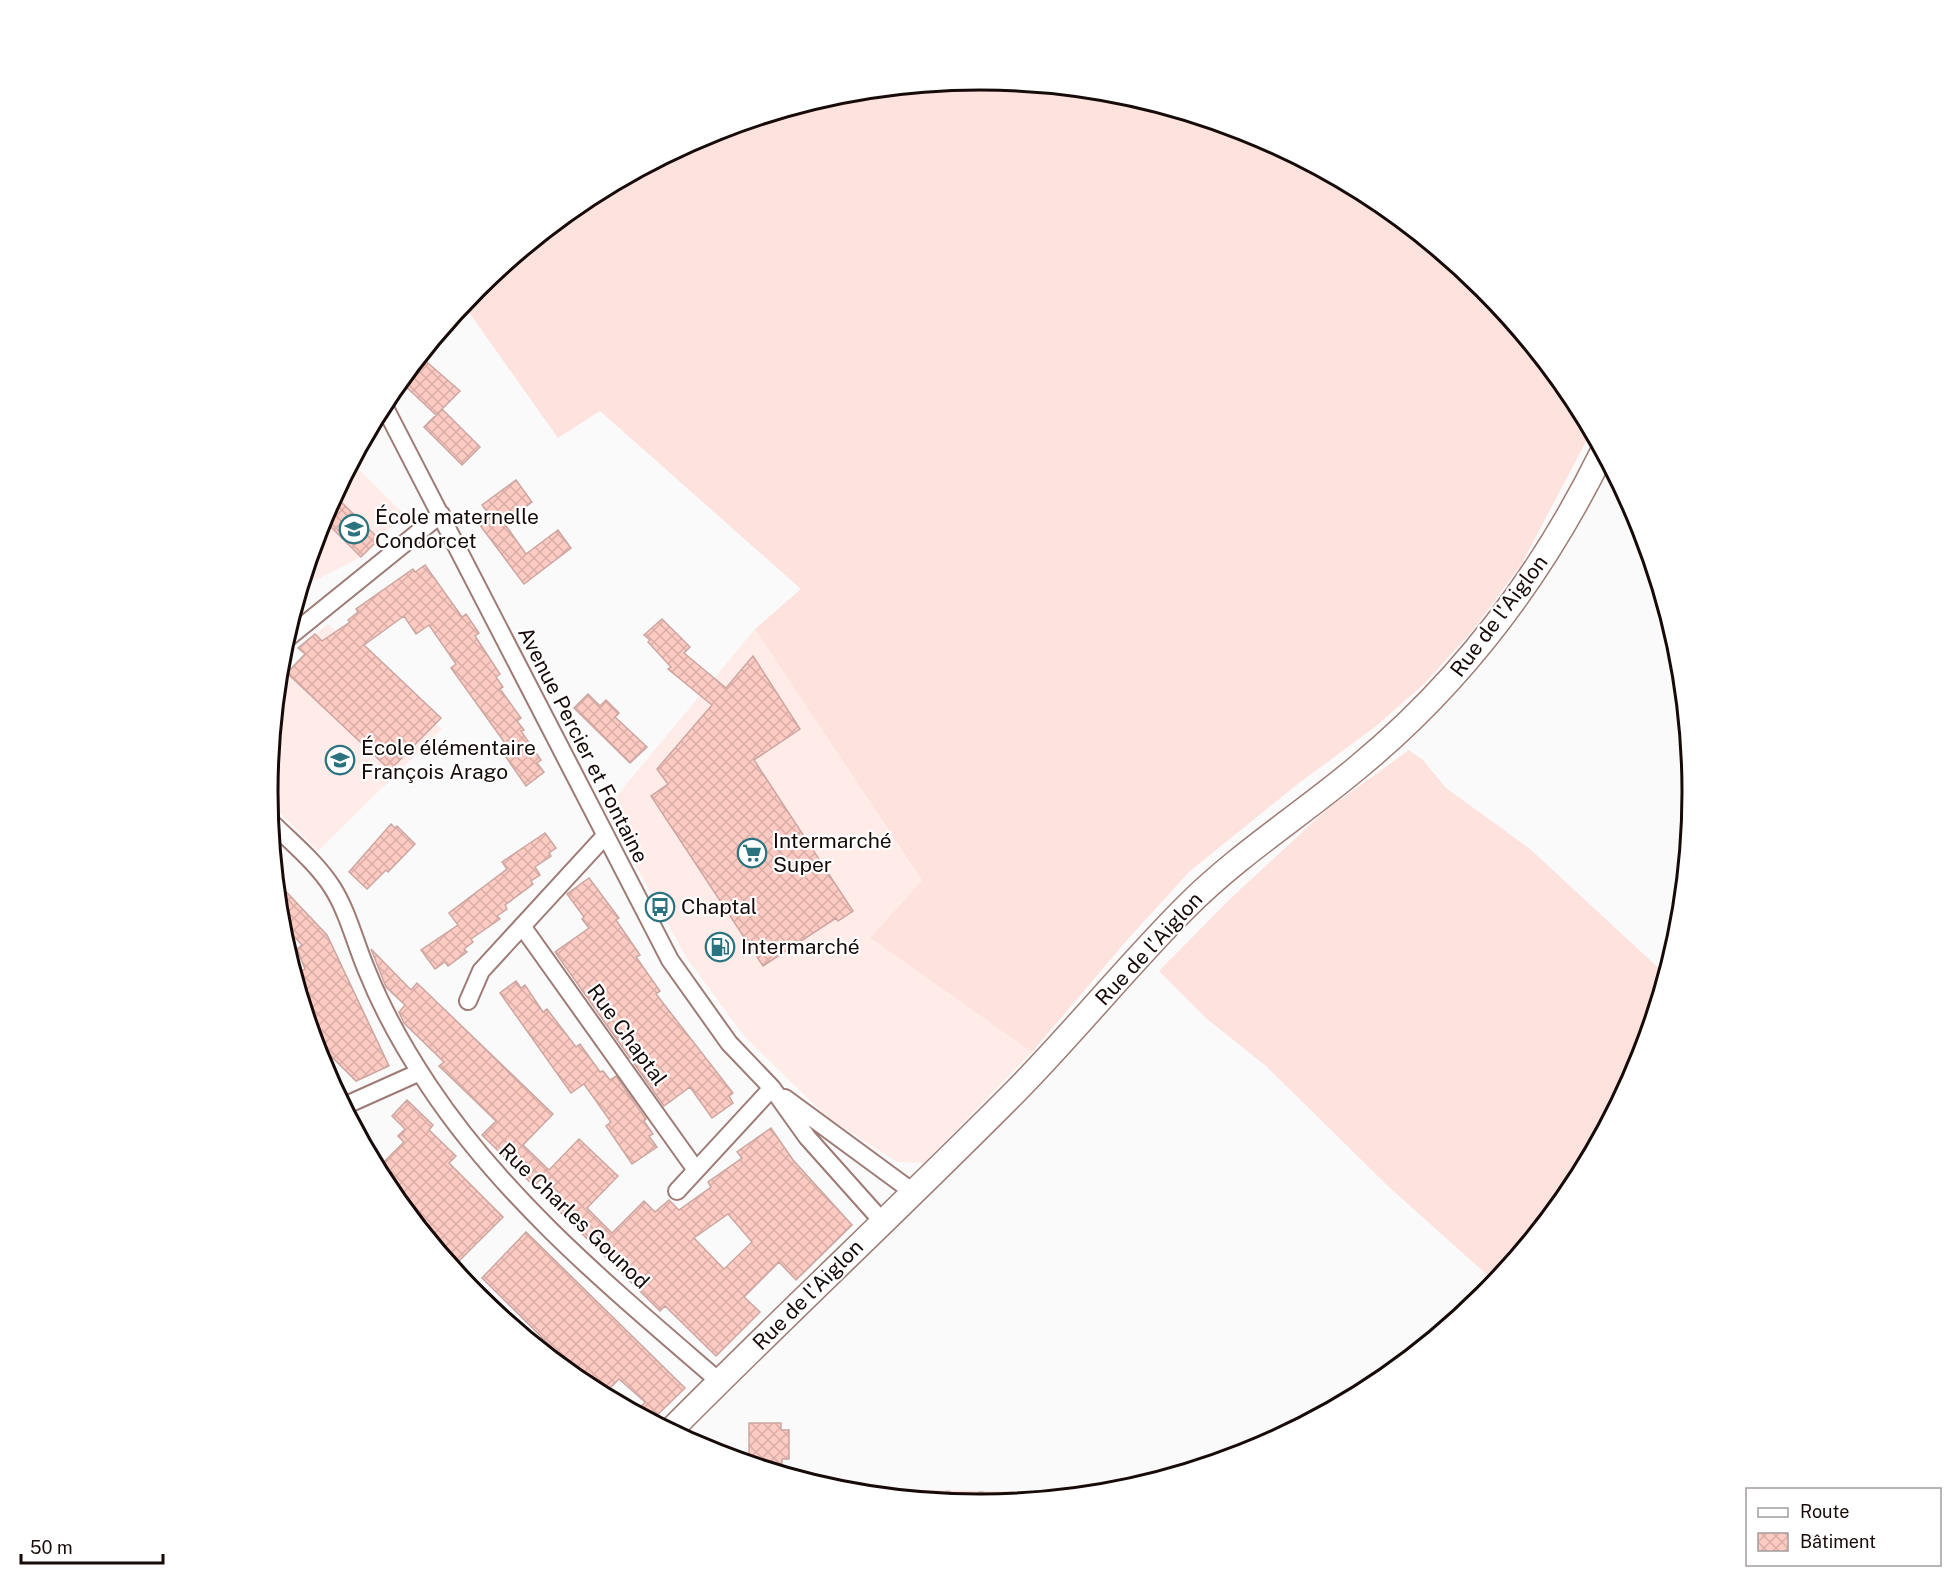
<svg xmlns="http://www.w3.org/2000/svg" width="1959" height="1584" font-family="'Public Sans',sans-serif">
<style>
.built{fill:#ffebe8}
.grass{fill:#fee2dd}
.forest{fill:url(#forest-firs)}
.building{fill:url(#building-cross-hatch);stroke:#cca6a1;stroke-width:1.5;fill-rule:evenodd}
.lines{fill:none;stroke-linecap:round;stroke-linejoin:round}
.minor-casing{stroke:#9e7b75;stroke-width:20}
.secondary-casing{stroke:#9e7b75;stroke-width:27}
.minor{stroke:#fff;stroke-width:16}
.secondary{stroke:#fff;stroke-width:24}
.labels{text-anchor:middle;stroke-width:4.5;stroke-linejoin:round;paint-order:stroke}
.poi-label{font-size:21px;fill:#170b09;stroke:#fff;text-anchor:start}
.street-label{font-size:21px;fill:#170b09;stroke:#fff}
.rim{fill:none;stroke:#170b09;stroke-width:3}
</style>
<defs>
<pattern id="forest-firs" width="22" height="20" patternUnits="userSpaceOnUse" patternTransform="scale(1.5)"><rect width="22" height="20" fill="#fee2dd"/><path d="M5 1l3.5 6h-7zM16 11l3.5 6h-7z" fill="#d9c1bc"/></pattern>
<pattern id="building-cross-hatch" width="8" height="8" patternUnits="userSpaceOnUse" patternTransform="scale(1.5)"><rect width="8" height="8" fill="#fecbc3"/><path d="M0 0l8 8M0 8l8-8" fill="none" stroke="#d9ada6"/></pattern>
</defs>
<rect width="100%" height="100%" fill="#fafafa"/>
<!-- built -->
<path class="built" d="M352,462l52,52 -43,43 -43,22 -16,4 19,-64z
M328,624l114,105 -124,122 -50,-50 -1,-9 11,-111 27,-26 -7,-7z
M755,629l167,253 -51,57 161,113 -108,111 -27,-1 -70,-45 -83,-81 -58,-79 -81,-147z"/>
<!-- grass -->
<path class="grass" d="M980,80l139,13 19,6 114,35 124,66 108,88 88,108 19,36 -70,133 -48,65 -49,54 -49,43 -76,56 -109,88 -62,68 -96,113 -162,-114 52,-57 -167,-252 46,-40 -201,-178 -42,27 -95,-134 13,-16 108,-89 123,-65 134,-41z
M1409,750l14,10 23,28 84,61 135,125 -27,91 -66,123 -77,94 -106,-95 -123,-121 -59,-47 -48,-48 70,-71 97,-90z"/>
<!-- forest -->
<path class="forest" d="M870,1489l174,3 3,6 -68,6 -109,-10z"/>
<!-- building -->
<path class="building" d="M420,356l40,35 -24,24 -36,-34z
M442,409l38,38 -18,18 -38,-38z
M516,480l16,22 -28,21 22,31 32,-24 13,18 -47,36 -45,-60 11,-8 -8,-11z
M334,495l45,44 -18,18 -39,-39z
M425,565l37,52 4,-3 13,19 -4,3 25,38 -4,3 7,10 -3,2 21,29 -4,3 7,9 -3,1 20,29 -4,3 7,9 -18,14 -27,-39 6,-4 -54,-75 5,-4 -27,-39 -13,9 -12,-18 -40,29 77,73 -51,52 -103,-97 18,-19 -7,-6 17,-14 7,7 28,-19 -2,-2 10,-8 -2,-3 57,-40 2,3z
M662,619l28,28 -6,6 42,35 27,-32 47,73 -46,31 99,151 -15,10 -2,-3 -73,48 -112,-170 17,-12 -11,-15 55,-64 -44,-36 3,-2 -23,-25 2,-2 -6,-5z
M588,694l12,12 6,-6 13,13 -4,4 32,30 -17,16 -56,-55z
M391,824l4,4 2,-2 18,18 -27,28 -2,-2 -19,19 -18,-17z
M545,833l11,15 -7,5 2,3 -16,11 5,8 -9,6 2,3 -28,21 2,4 -10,7 3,3 -29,20 2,3 -9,7 3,3 -19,14 -3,-4 -10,7 -14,-19 37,-25 -9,-12 58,-44 -5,-7z
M589,878l30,40 -3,2 24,35 -4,2 24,34 -4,3 77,99 -4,3 4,7 -21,15 -22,-31 -26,19 -109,-154 34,-24 -7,-9 2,-2 -17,-23z
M276,881l51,54 62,131 -33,15 -34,-34 -4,3 -24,-74 11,-7 -8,-20 5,-4 -22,-24z
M371,949l40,41 6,-7 136,131 -30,31 26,25 30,-31 39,37 -31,32 25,25 32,-32 11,11 14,-12 10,10 32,-23 -3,-5 34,-24 -5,-6 34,-24 22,32 59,65 -56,55 -17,-18 -35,35 16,15 -44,44 -51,-50 -5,5 -108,-107 9,-9 -18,-18 -9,9 -52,-51 14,-14 -57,-55 5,-4 -40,-39 -5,-11 6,-7 -19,-18zM728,1214l24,28 -28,27 -30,-31z
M516,981l5,7 4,-3 18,27 4,-3 29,38 4,-3 20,28 3,-1 7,9 6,-4 30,43 -2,2 9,13 -4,2 8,11 -25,17 -26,-38 5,-4 -27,-38 -13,9 -71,-100z
M407,1100l26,25 -4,5 27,26 -7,7 54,54 -45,45 -45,-45 4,-4 -34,-36 -5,-9 26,-26 -6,-6 7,-7 -13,-13z
M526,1232l159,156 -34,33 -15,-9 9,-10 -26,-23 -16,16 -7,-4 -114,-113z
M749,1423h32v7h8v29h-7v14l-33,-10z"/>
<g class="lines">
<!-- minor casing -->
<g class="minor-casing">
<path id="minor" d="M383,404l287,556 59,83 43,45 35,49 75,84
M284,641l157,-127
M270,821c21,21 46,41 62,66 16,25 23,56 35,84 16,40 38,79 62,115 77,116 186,205 291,296
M522,926l174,244
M468,1001l13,-30 123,-134
M785,1098l128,94
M344,1106l76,-34
M677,1191l95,-103"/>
</g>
<!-- secondary casing -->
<g class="secondary-casing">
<path id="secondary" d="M670,1431c114,-115 232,-225 346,-340 59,-60 112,-126 171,-185 52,-52 114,-91 170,-138 105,-86 185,-193 245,-315"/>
</g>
<!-- minor -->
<use href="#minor" class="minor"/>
<!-- secondary -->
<use href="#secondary" class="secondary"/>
</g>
<!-- icons -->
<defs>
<g id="school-ring" transform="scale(1.5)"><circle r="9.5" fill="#fff" stroke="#2b737e" stroke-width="1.5"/><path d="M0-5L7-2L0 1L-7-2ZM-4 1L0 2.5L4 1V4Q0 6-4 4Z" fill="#2b737e"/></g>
<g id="supermarket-ring" transform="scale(1.5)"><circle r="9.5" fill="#fff" stroke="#2b737e" stroke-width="1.5"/><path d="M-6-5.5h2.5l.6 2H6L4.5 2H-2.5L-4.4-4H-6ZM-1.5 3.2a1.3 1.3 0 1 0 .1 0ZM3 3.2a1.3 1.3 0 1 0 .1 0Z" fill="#2b737e"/></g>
<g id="bus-ring" transform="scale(1.5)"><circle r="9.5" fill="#fff" stroke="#2b737e" stroke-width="1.5"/><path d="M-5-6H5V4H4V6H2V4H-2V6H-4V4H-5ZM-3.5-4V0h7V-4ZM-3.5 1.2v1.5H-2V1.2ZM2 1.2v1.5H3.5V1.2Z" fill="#2b737e"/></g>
<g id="fuel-ring" transform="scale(1.5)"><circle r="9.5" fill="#fff" stroke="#2b737e" stroke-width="1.5"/><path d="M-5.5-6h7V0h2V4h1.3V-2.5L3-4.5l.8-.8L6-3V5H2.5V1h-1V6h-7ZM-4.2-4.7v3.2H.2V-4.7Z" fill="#2b737e"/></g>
</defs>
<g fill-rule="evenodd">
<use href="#school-ring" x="354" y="529"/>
<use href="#school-ring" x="340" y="760"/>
<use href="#supermarket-ring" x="752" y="853"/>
<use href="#bus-ring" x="660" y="907"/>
<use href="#fuel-ring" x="720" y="947"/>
</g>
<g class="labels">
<!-- poi labels -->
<g class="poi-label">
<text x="375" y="524">École maternelle<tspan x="375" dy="24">Condorcet</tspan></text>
<text x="361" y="755">École élémentaire<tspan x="361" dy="24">François Arago</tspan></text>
<text x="773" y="848">Intermarché<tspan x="773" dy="24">Super</tspan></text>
<text x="681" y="914">Chaptal</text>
<text x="741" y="954">Intermarché</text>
</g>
<!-- street labels -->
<g class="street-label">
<text transform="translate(1499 616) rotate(-53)" y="7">Rue de l'Aiglon</text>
<text transform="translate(583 745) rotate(63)" y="7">Avenue Percier et Fontaine</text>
<text transform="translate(1149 949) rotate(-47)" y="7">Rue de l'Aiglon</text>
<text transform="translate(627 1035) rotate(54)" y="7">Rue Chaptal</text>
<text transform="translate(574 1216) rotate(44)" y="7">Rue Charles Gounod</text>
<text transform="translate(808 1295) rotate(-45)" y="7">Rue de l'Aiglon</text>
</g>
</g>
<!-- crop -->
<path d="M0 0H1959V1584H0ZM278 792a702 702 0 1 1 1404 0a702 702 0 1 1-1404 0Z" fill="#fff" fill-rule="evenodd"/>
<path class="rim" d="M278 792a702 702 0 1 1 1404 0a702 702 0 1 1-1404 0Z"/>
<!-- legend -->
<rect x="1746" y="1488" width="195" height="78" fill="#ffffff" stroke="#a29d9d" stroke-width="1.5"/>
<rect x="1758" y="1508" width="30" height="9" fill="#ffffff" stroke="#a29d9d" stroke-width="1.5"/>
<text x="1800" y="1518" font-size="18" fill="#170b09">Route</text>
<rect x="1758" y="1533" width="30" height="18" fill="url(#building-cross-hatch)" stroke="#a29d9d" stroke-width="1.5"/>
<text x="1800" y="1548" font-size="18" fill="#170b09">Bâtiment</text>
<!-- scale -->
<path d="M21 1554v9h142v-9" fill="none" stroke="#170b09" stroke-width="3"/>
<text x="30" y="1554" font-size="18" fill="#170b09" stroke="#ffffff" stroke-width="4.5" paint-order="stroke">50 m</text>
</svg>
